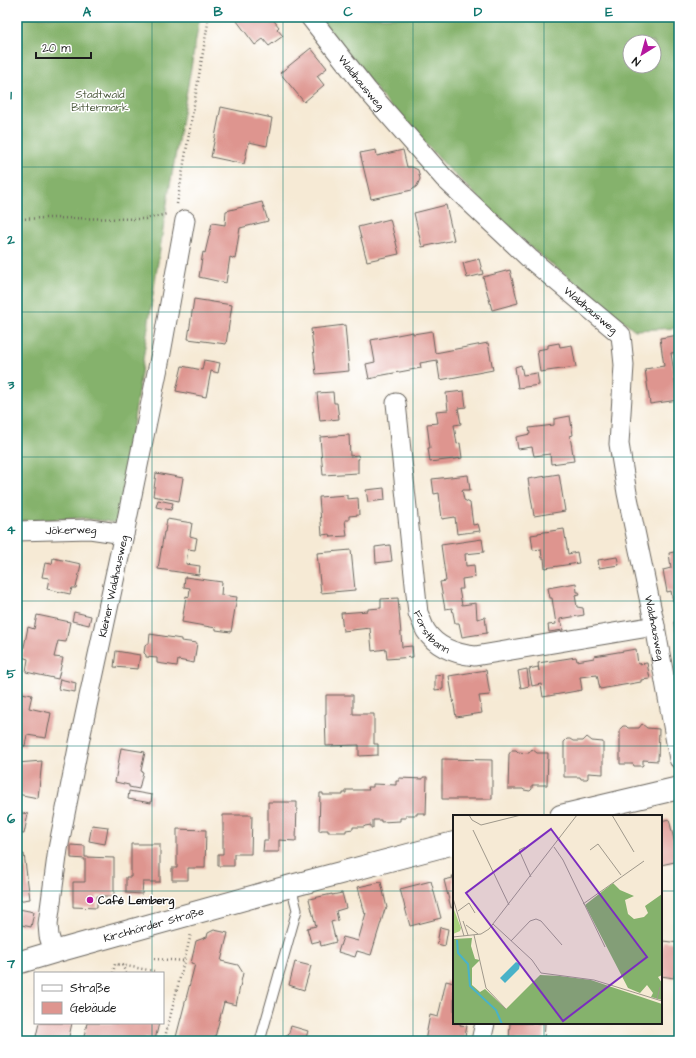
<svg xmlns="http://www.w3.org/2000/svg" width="696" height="1058" font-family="'Architects Daughter',sans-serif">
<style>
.forest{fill:#85b26c;stroke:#506744;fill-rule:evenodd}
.building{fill:#de958f}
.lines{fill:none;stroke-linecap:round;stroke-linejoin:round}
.service-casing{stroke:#68645d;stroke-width:11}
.minor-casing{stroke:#68645d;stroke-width:21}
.secondary-casing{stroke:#68645d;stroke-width:24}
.path{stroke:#68645d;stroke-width:2.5;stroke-dasharray:1 3;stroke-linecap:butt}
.service{stroke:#fff;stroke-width:9}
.minor{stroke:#fff;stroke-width:19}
.secondary{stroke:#fff;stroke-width:22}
.grid{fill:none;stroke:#0f766e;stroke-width:1;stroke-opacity:0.55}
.poi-dot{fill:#b5179e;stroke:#fff;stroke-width:1.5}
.labels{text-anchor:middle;stroke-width:3;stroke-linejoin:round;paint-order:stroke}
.street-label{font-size:11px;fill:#1c1c1c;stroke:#fff}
.park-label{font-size:11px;fill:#4d5b3e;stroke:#fff}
.poi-label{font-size:11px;font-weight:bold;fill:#1c1c1c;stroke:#fff;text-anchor:start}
.inset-river{fill:none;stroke:#49b2c8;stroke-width:2}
.inset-road{fill:none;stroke:#9f988b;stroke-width:1}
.view{fill:#7b2cbf;fill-opacity:0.15;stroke:#7b2cbf;stroke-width:2}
.inset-edge{fill:none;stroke:#1c1c1c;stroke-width:2}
.neatline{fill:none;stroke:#0f766e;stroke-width:1.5}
.grid-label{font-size:13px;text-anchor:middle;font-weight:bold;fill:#0f766e}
</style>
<rect width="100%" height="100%" fill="#fff"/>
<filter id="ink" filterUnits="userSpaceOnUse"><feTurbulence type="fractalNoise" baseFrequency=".025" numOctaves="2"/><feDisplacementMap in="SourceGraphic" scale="8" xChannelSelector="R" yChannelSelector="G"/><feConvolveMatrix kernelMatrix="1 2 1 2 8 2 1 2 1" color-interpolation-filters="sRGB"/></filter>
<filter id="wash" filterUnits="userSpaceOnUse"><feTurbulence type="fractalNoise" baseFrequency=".012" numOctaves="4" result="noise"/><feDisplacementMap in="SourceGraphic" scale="16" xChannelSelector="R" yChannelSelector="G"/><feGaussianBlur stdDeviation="0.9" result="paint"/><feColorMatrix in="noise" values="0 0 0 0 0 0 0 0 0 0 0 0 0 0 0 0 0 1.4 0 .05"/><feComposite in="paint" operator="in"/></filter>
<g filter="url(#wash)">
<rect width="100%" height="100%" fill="#f6ead5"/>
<!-- forest -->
<path class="forest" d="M17,17h183l-32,180 -50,326 -36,-5 -65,3z
M319,17h360v311l-44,2 -105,-83 -79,-76 -64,-68zM630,42h24v24h-24z"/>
<g id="blocks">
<!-- building -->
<path class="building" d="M234,17h37l8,10 -2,2 6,7 -14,10 -6,-7 -8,6z
M311,48l16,20 -10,8 7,9 -20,17 -24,-29z
M221,107l51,11 -5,28 -18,-4 -5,22 -33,-7z
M376,150l1,6 26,-6 4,17h5l6,3 2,9 -3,7 -5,4 -41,9 -11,-46z
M262,202l6,19 -28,7 -5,31 -5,-2 -4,26 -27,-6 4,-25 2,1 7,-30 13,2 1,-14z
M446,205l8,35 -32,7 -8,-34z
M390,219l9,35 -32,7 -9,-34z
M479,259l4,15 -16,4 -4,-15z
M510,270l8,33 -26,7 -9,-33z
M194,299l38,6 -6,39 -38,-5z
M345,325l4,46 -33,3 -5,-45z
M432,331l3,22 53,-10 5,27 -53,10 -3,-20 -17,3 1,5 -43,8v1l-9,2 -3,-15 9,-2 -4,-22 42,-8v2z
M679,335v17l-8,1 7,47 -28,4 -5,-35 19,-3 -4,-28z
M559,343l1,4 12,-2 4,22 -36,5 -3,-22 11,-2v-3z
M204,360l16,3 -2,10 -7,-2 -5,26 -30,-6 6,-25 20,4z
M521,365l2,10 14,-2 2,12 -21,3 -3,-21z
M464,391l2,16 -8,1 3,16 -7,1 3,19 3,-1 2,15 -32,4 -2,-14h2l-3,-24 11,-1 -2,-12 12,-1 -2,-17z
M333,392l1,11h3l2,16 -19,2 -3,-28z
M570,416l3,19 -3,1 4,25 -23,3 -1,-10 -16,2 -2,-9 -14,2 -2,-12 14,-3 -1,-6 25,-3v-6z
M349,435l1,21 8,-1 1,4h-1v14l-35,2 -3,-38z
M156,473l27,5 -4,23 -26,-5z
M559,474l6,37 -31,5 -6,-37z
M468,475l2,15h-8l2,10 6,3 3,22 5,-1 2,7 -23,3 -2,-17 -13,2 -3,-26 -5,1 -2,-15z
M384,488l1,12 -17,2 -2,-12z
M347,495v4l11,-1 1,17 -10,1v4h-4l2,16 -16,1 -1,-3 -8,1 -3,-38z
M158,500l15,3 -2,7 -15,-3z
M167,519l25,4 -2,13 7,2 -2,12 -7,-1 -2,15 14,2 -1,9 -41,-6 6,-37h1z
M564,529l4,25 9,-2 2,11 -34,5 -1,-10h-2l-1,-9 -8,1 -2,-15 7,-1v-1z
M482,539l2,13 -19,2 1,12 8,-1 1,12 -13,2 1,10h-4l3,16 14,-2 1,16 8,-2 2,16 -25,4 -3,-14h-4l-3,-15 -7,1 -5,-27 6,-1 -5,-36z
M390,545l2,16 -16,2 -1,-16z
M351,550l4,40 -34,3 -4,-40z
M679,551v48l-6,2 -2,-10 -4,1 -4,-22 8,-2 -2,-15z
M617,557l2,8 -20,3 -1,-8z
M53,558l28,6 -5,24h-4l-2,6 -23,-5 2,-11 -7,-1 3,-14 7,1z
M185,577l37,5 -1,13 16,2 -6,35 -15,-2v-2l-34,-6 4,-26 3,1 1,-9 -6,-1z
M576,583l1,9h2l1,2 -5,1 2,12 6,1 1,7 -24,4v4h2l1,7 -14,2 -1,-7 8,-1 -4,-26h-2l-2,-10z
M398,598l4,49 10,-1 1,11 -26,2 -1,-10 -14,2 -2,-23 -27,3 -2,-18 27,-2v-2l13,-1v-9z
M74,612l17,4 -2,9 -17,-4z
M37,615l33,7 -4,20 -8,-1 -4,16 9,1 -5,21 -32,-7 2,-13 -6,-2 6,-30 6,2z
M674,622h5v13h-2z
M150,634l31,5v2l16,2 -3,20 -16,-3 -1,6 -20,-3v-5l-11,-1v-2l-2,-2 1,-7 2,-2h2z
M636,649l2,15 9,-1 3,16 -9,1v2l-41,7 -3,-14 -17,2 2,13 -39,7 -2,-13 -9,2 -3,-17 9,-2 1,4 -1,-8 38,-6 1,4 17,-3v-2z
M116,651l24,4 -2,14 -24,-2z
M527,669l2,17 -8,2 -3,-17z
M486,670l4,25 -11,1 3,17 -26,4 -7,-41z
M443,674v15l-8,1v-15z
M60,679l16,4 -1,9 -17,-3z
M17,692l15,3 -3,13 22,5 -5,25 -19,-3 -2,11 -8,-1z
M326,695h27v19h21v30h4v11l-19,1v-11l-33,1 -1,-32h1z
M642,724l5,4 12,1 -1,32 -15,-1v5l-1,1h-8l-1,-2h-13v-35l3,-3h3l2,2h11z
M587,737l5,4 11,1v32l-15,-1v5l-1,1h-6l-1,-2h-16v-35l3,-3h3l3,2h10z
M121,748l24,4 -4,19 2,1 -4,17 -10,-2v-2l-14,-3z
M532,749l5,4h11l-1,32h-15v4l-2,2 -6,-1 -1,-1h-15l1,-35 3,-4h4l2,2 11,1z
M442,759l50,1v39h-50z
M42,761l-4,37 -21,-4v-31z
M423,777h4l-1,38h-2v-2h-7v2h-11v3h-6v3l-19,1v-2h-8v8h-2v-3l-6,1 -1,1h-11v2l-7,1v2h-18v-2h-7v1h-2l1,-38h3v2h20v-2h3v-3h23l-1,-3h5v-3l23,1v-4h3v-3l24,1z
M129,791l23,4 -1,8 -23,-4z
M268,802h29l-1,39 -17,-1v12h-16l1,-12h4z
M17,812l11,2 -4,20 -7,-1z
M223,815h29l-1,39h-17v12h-16v-12h5z
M669,819l10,42 -18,4v-44z
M92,825l16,2 -3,17 -16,-3z
M177,829l29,1 -1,38h-17v12h-16v-12h5z
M131,844h29v38h-17l-1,12 -16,-1v-16h5z
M71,845l14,1v11l29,1v38h-17v12l-24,-1v-25h12v-23l-14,-1z
M24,854l6,45 -13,2v-46z
M452,876h2v31l-3,1 -7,-28 9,-2z
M431,881l10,37 -31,8 -10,-37z
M381,882l6,26 -2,1 -14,46 -14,-4 -2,6 -17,-5 5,-15 15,4 8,-28 -1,1 -7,-27z
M342,893l4,15 -10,3 2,9 -7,2 5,20 -15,4 -1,-5 -9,2 -4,-15 9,-2 -7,-27 23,-5v1z
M19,909l15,3 -3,15 -14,-3z
M440,927l8,2 -3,17 -8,-2z
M214,930l14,3 -7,28 17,4 5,8 -7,32 -12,-3 -10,39h-39l20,-77 -4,-1 5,-22 11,-4 1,-4z
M663,941l16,2 -1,7h1v26l-5,-1v3l-13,-2v-23z
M295,962l16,4 -7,24 -15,-5z
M446,981l8,2v40h6v2l7,1 -3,15h-39l5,-26 8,2z
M39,1023h33l-4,18 -13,-1v1h-20z
M87,1023h72l-4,17 -11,-2v3h-25l-22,-5v2h1l1,3h-16z
M510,1023h35l-1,18h-35z
M291,1026l17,5 -3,10h-20l1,-5h2z"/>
</g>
</g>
<g filter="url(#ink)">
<use href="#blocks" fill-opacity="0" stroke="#68645d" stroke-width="1"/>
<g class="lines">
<!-- service casing -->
<g class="service-casing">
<path id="service" d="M260,1041l37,-131 -6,-24"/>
</g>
<!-- minor casing -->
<g class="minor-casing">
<g id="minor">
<path id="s1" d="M310,17l58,74 76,87 85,80 92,77 3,30 -5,79 8,49 28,133 24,133"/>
<path id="s2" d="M396,403l22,210c3,6 5,13 8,18 11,17 30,23 49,25l180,-30"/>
<path id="s3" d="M17,531l73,-2 34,5"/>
<path id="s4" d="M54,952l-5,-16 -1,-12 10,-75 21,-106 45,-209 37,-181 24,-133"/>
<path d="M481,1041l4,-18"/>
</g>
</g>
<!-- secondary casing -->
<g class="secondary-casing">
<g id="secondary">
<path d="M561,816l118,-28"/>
<path id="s5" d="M17,963l37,-11 237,-66 163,-43"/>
</g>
</g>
<!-- path -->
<path class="path" d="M177,204l32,-187
M17,219l28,-1 100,1 22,-5
M154,959l31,2
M122,965l4,8
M113,973l2,-9 39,7
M164,1041l27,-107"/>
<!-- service -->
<use href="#service" class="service"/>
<!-- minor -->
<use href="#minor" class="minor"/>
<!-- secondary -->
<use href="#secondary" class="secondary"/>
</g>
</g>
<!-- grid -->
<path class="grid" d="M152,17v956M283,17v1024M413,17v1024M544,17v799M17,167h662M17,312h662M17,457h662M17,601h662M17,746h662M17,891h437M661,891h18M152,1023v18M544,1023v18"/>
<!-- markers -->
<circle class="poi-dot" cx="90" cy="900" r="4"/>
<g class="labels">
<!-- street labels -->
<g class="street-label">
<text dy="4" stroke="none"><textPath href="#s1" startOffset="83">Waldhausweg</textPath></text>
<text dy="4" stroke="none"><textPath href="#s1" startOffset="407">Waldhausweg</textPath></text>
<text dy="4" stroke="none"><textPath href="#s3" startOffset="54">Jökerweg</textPath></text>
<text dy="4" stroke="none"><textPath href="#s4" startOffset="373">Kleiner Waldhausweg</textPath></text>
<text dy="4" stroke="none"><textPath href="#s2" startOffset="235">Forstbann</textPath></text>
<text dy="4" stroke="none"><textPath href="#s1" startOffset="743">Waldhausweg</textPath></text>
<text dy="4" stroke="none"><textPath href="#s5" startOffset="142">Kirchhörder Straße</textPath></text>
</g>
<!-- park labels -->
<g class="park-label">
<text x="100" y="98">Stadtwald<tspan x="100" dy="13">Bittermark</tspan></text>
</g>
<!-- poi labels -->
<g class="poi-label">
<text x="98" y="904">Café Lemberg</text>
</g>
</g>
<!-- overview -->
<g transform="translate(453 815)">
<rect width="209" height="209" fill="#f6ead5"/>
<path d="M0,92l8,21 -1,3 -7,3z" fill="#a7d07c"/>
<path d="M160,68l7,7 14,6 -9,4 3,14 6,5 10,-2 4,-4 -3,-7 17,-12v81l-4,2 4,6v17l-11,-3 2,-4 -6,-8 -7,8 -12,-5 -43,-83zM19,123l-1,8 4,13 5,1 -8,8v17l8,7 5,-3 21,20 34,-34 20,1 31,4 71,24v20h-209v-85z" fill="#85b26c"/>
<path d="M63,147l4,2 -1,5 -14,14 -5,-5z" fill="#49b2c8"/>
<path class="inset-river" d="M4,125l1,13 10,11 2,22 26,24 6,14"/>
<path class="inset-road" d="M16,0l3,5 9,5 40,-10M159,0l22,37M20,15l36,75M72,32l-6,3 12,27M101,32l9,13 42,87M137,35l8,-6 23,31M0,83l11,38M130,89l61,-43M5,96l11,-8 6,10M10,106l5,14M40,109l39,36 9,13 53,7 68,21M13,110l12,9M21,120l12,53 20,21M0,122l28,-3 8,-5 88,-114M58,126l19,-20 6,-2 5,2 21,24M204,184l3,-12"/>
<path class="view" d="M98,14l96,128 -84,64 -97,-128z"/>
<rect width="209" height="209" class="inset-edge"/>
</g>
<!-- margin -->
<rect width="696" height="1058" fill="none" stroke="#fff" stroke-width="44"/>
<!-- legend -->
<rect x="34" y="972" width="130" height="52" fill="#ffffff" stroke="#a4a4a4"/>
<rect x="42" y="985" width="20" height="6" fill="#ffffff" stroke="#a4a4a4"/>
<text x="70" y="992" font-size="12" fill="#1c1c1c">Straße</text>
<rect x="42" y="1002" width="20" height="12" fill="#de958f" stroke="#a4a4a4"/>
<text x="70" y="1012" font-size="12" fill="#1c1c1c">Gebäude</text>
<!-- north arrow -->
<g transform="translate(642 54) rotate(217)"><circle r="19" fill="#ffffff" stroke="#a4a4a4"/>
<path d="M0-3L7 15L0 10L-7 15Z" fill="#b5179e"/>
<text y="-6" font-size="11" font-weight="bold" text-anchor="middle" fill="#1c1c1c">N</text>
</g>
<!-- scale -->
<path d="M36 52v6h55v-6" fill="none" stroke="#1c1c1c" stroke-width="2"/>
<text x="42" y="52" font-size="12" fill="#1c1c1c" stroke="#ffffff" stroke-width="3" paint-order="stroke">20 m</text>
<rect x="22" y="22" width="652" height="1014" class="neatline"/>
<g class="grid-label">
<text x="87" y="16">A</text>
<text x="218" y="16">B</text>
<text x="348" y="16">C</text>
<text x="478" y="16">D</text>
<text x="609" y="16">E</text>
<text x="11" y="99">1</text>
<text x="11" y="244">2</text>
<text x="11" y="389">3</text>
<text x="11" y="534">4</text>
<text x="11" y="678">5</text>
<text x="11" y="823">6</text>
<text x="11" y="968">7</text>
</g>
</svg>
